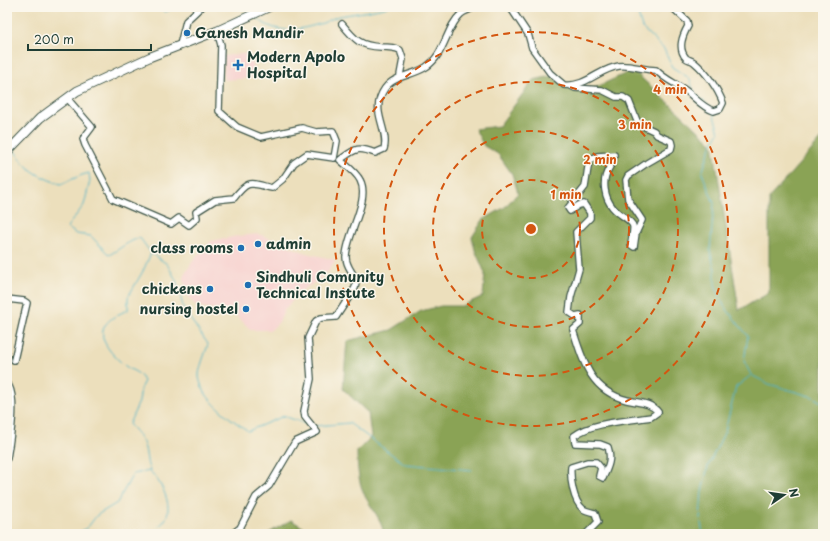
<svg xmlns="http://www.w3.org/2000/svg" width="830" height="541" font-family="'Playpen Sans',sans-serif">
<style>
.built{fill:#f7d0ce}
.forest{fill:#8aa355;stroke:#547044}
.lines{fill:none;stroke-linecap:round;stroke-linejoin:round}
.stream{stroke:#4ab3c8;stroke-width:1}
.minor-casing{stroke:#3e5548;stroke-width:8}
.highway-casing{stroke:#3e5548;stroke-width:10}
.minor{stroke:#fff;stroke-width:5.5}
.highway{stroke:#fff;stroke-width:8}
.ring{fill:none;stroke:#d45610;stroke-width:2;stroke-dasharray:7 5}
.poi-dot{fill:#1f6fb2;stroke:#fbf7ec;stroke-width:1.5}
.labels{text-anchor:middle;stroke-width:3;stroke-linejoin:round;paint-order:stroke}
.poi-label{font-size:14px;font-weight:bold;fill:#1f3d34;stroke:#fbf7ec;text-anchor:start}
.centre{fill:#d45610;stroke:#fbf7ec;stroke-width:2}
.ring-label{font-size:12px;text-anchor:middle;font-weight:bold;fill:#d45610;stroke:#fbf7ec;stroke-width:3;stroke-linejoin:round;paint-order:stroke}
</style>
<rect width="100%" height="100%" fill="#fbf7ec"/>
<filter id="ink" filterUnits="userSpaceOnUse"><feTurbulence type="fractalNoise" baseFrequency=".025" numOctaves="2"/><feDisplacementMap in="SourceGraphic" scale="8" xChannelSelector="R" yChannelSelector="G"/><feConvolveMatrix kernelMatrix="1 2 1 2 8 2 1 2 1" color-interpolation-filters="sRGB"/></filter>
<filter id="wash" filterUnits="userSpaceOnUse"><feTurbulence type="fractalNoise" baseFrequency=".012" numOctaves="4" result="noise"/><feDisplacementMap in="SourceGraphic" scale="16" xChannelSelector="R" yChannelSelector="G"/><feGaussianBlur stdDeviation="0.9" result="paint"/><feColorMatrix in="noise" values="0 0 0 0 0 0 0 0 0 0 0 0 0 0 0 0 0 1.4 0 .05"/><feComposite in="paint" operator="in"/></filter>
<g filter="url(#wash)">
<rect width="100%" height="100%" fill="#ecdfbc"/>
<!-- built -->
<path class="built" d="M250,53l5,20 -4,5 -27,2v-24z
M259,234l47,19 30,7 -8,12 -9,8 -15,9 -10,10 -9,10 -6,13 -8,8h-20l-17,-17 -38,-7 -11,-13 -1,-18 11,-17 16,-17 27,-5z"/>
<!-- forest -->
<path class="forest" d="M633,70l80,74 26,166 30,-17v-95l54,-61v397h-439c-4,-20 -16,-28 -22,-45 -4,-11 -5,-26 -5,-38l14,-14 -3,-24 -25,-24 4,-48 44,-11 30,-19 20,-5h21l21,-10 2,-23 -10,-23 -3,-13 11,-17 22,-13 13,-14 -6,-19 -14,-20 -14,-8 -9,-17 24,-3 34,-46 19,-4 18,14h20z
M291,520l23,14h-47z"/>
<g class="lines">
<!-- stream -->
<path class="stream" d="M158,7l7,5 12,-5
M246,7l5,5
M636,7l6,21 22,21 8,18 17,11 6,16 13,11
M7,11l4,-4
M256,17c19,19 43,13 67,6 5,-2 11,-6 17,-7 16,-3 32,-5 48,-9
M713,113l6,19 -8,14 -9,27 12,30 -4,48 5,19v15l9,21 24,30 -4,25 7,14 18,9 44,13 10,6 -4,28 4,6
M7,137l4,6
M14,149c10,20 27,29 47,35l21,-9 7,-2 1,8 -6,24 -17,22 9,7 15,2 18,19c11,-6 19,-14 31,-17l11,15 16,11 9,16 8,30 24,34c-2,8 -10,26 -9,33 4,24 31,41 49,54l36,-15 25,9
M316,426l33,-3 56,41 67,6
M150,471c11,11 24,34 15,49 -4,5 -9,10 -13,14
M77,534l11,-7 9,-12 20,-12 16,-29 17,-3c-4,-9 -3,-17 -6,-26 -3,-8 -9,-14 -15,-21l10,-22 2,-15 3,-6c-7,-12 -11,-8 -21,-17 -25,-22 -31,-40 5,-54v-13l15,-26 8,-18
M703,534l-3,-16 2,-27 6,-25 17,-35 11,-44 14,-11"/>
</g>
</g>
<g filter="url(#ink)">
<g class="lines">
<!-- minor casing -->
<g class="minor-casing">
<path id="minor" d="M510,7l18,27 4,14 18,25 14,12c23,2 34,-16 55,-19 9,-2 25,4 37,4 8,9 19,13 29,20 10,7 16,17 29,21l6,-2 3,-6c-5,-14 -17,-31 -29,-41 -2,-2 -6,-2 -8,-4 -9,-10 -3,-23 2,-32l-1,-5 -15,-14
M342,24c13,16 18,22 39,23 7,0 13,0 19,3l3,9 -3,16
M180,45l6,-24 15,-14
M571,86l4,2 27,2 14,7h7l6,4 8,20 4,4 13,6 3,4 14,6 1,4 -1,4 -24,14 -19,13 -2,4 2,19 14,21 -6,13 -2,14 -3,-2c0,-6 3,-13 2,-19 -3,-10 -24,-11 -28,-36 -3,-20 9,-24 9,-35l-17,1 -8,5 -4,26 -17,21 2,3 9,-6 5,-1 6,9v5l-14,14 3,37 -8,28 -2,15 6,4 5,-1v9l-7,6c10,32 18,61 54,70 12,3 23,2 31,12l-7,5c-23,4 -59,5 -77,19l1,7 25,1 8,3c4,12 0,20 -5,31l-4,-2 2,-8 -5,-6h-9l-16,5c-1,11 2,34 12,42 3,2 8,3 12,4l3,9 -12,12
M67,98l25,29 -9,12 2,6 28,54 58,25 8,-6 10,7 8,-7 -1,-6 19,-12 19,-2c15,-19 16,-15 38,-10l11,-9 11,-16 13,-9 27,4 3,-17 -4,-10 -17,1 -14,-4 -41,9 -24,-10 -18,-16 2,-66 -4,-14
M7,299l17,2 3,2 -13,57
M7,385l2,1c8,16 1,54 -2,72
M7,510v14
M232,534l8,-6 16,-31 13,-11 26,-44 22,-10 -12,-15 -1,-6 7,-32 -3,-41 8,-17 5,-3 15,-1 19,-29c4,-13 -9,-18 -9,-31 0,-22 25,-57 14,-77 -4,-8 -13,-14 -20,-20 15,-11 17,-14 35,-7l9,-4c5,-16 -10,-34 -4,-51 8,-24 29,-20 46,-31 19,-12 20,-40 35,-53 3,-3 9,-4 13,-7"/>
</g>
<!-- highway casing -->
<g class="highway-casing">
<path id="highway" d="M7,152l33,-34 37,-27 73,-34 67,-26 52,-24"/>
</g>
<!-- minor -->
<use href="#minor" class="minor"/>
<!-- highway -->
<use href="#highway" class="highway"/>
</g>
</g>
<!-- distance rings -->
<g class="ring">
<circle cx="531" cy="229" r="49"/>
<circle cx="531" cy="229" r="98"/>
<circle cx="531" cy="229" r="147"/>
<circle cx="531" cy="229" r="197"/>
</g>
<!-- markers -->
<g class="poi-dot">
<circle cx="187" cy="33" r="4"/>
<path d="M236 59h4v4h4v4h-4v4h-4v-4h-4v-4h4z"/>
<circle cx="258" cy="244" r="4"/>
<circle cx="241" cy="248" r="4"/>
<circle cx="248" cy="285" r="4"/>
<circle cx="210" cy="289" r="4"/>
<circle cx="246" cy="309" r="4"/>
</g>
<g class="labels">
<!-- poi labels -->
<g class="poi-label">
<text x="195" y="38">Ganesh Mandir</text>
<text x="247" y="62">Modern Apolo<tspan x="247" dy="16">Hospital</tspan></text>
<text x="266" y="249">admin</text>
<text x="233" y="253" text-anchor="end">class rooms</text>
<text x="256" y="282">Sindhuli Comunity<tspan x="256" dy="16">Technical Instute</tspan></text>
<text x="202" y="294" text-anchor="end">chickens</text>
<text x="238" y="314" text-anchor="end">nursing hostel</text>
</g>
</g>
<circle cx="531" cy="229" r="6" class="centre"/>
<g class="ring-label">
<text x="670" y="94">4 min</text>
<text x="635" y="129">3 min</text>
<text x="600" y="164">2 min</text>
<text x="566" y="199">1 min</text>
</g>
<!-- margin -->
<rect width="830" height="541" fill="none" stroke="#fbf7ec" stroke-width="24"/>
<!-- north arrow -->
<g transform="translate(784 495) rotate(77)" stroke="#fbf7ec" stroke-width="3" paint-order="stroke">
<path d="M0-3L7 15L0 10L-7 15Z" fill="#1f3d34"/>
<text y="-6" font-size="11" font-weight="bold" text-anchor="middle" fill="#1f3d34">N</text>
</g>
<!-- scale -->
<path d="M28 44v6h123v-6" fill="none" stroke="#1f3d34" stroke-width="2"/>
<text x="34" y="44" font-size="12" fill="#1f3d34" stroke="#fbf7ec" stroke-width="3" paint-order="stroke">200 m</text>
</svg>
